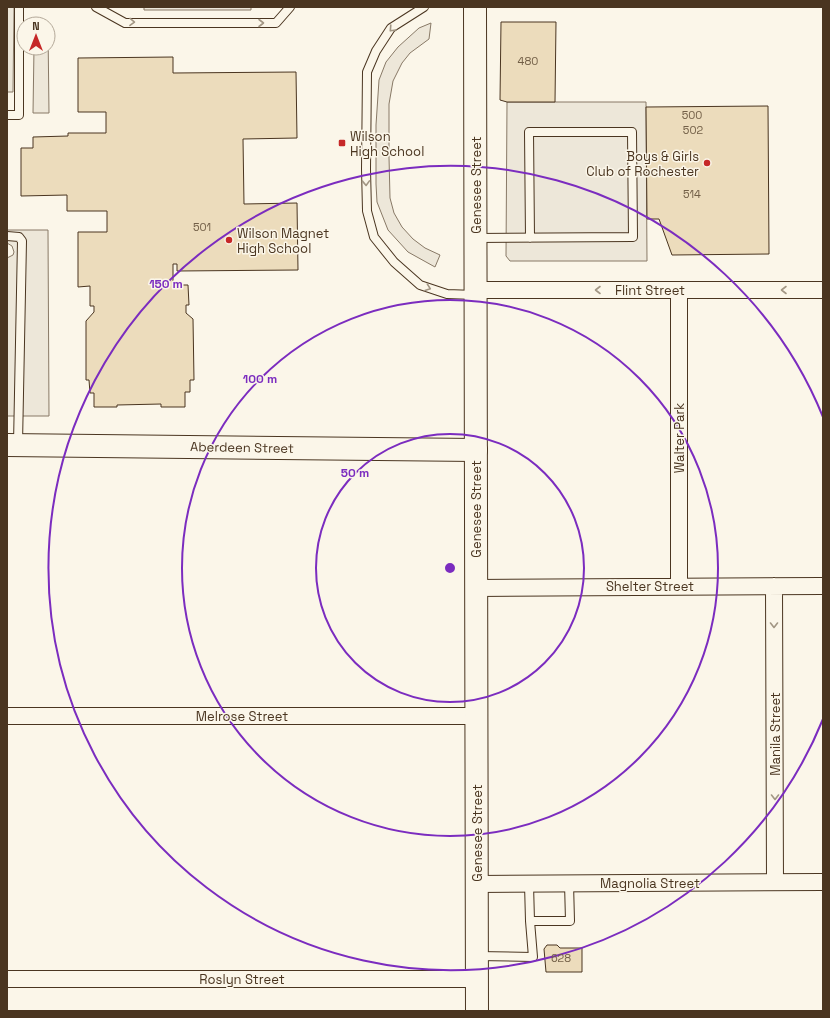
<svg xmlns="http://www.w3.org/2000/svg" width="830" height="1018" font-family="'Space Grotesk',sans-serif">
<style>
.parking{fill:#ede7d9;stroke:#887966}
.building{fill:#ecdcbc;stroke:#4a3520}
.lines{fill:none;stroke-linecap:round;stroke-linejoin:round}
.lane-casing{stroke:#4a3520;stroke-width:10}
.street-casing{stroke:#4a3520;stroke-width:18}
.secondary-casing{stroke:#4a3520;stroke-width:24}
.primary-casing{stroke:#4a3520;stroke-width:24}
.lane{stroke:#fbf6e9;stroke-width:8}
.street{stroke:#fbf6e9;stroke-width:16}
.secondary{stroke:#fbf6e9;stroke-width:22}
.primary{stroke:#fbf6e9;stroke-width:22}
.oneway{stroke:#a29684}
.ring{fill:none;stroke:#7b2cbf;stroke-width:2}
.poi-dot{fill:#c62828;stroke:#fbf6e9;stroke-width:1.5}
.labels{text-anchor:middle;stroke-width:3;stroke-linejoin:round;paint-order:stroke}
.number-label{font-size:11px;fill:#725f47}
.poi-label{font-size:13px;fill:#4a3520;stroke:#fbf6e9;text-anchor:start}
.street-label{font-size:13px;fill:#4a3520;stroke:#fbf6e9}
.centre{fill:#7b2cbf;stroke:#fbf6e9;stroke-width:2}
.ring-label{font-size:12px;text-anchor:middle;font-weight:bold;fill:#7b2cbf;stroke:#fbf6e9;stroke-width:3;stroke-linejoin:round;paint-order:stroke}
</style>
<rect width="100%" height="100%" fill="#fbf6e9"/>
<!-- parking -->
<path class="parking" d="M7,7h7l-1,85h-6z
M144,7h107v3h-107z
M431,23l-2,16 -19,14 -8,10 -9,18 -4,23v53l1,41 4,15 8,14 11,12 12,9 15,7 -5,12 -27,-15 -20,-22 -11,-28 -1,-18v-59l3,-45 7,-18 12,-15 21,-19z
M48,30l1,83h-16l1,-65h14z
M507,102h139l1,159h-137l-4,-5z
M7,230h41l1,186h-42v-158l6,-3 1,-3 -2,-6 -5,-3z"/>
<!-- building -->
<path class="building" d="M501,22h55l-1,80h-48l-7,-2z
M173,57v16l123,-1 1,66 -54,1 1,65 53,-1 1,67 -121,1v-7h-4v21h15l1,20h-3v8l7,6 1,61h-4v12h-5v15h-24v-3l-44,1v2h-23v-14h-4l-1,-13h-3v-59l8,-9v-6h-4v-20l-12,1v-55h29v-21h-40v-16l-46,1v-48h12v-11l35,-1v-3h38v-21h-28v-54z
M768,106l1,148 -97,1 -13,-36h-12l-1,-112z
M547,945h10l3,3h22v24h-36l-2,-23z"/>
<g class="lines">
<!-- lane casing -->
<g class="lane-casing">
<path id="lane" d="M96,7l29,16h151l14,-16
M424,7l-33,21 -15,23 -9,21 -1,97 1,42 7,26 20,25 26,23 27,9 28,1
M7,115h12v-108
M7,236l12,1 3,4 -4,203
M477,238l156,-1 -1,-105h-103l1,106
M529,884l1,37
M477,956l56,1 -3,-36h40l-1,-38"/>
</g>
<!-- street casing -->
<g class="street-casing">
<path id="street" d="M476,290h347
M679,290v296
M774,586l1,296
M476,588l347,-2
M7,716h469
M477,884l346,-2
M7,979h470"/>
</g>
<!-- secondary casing -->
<g class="secondary-casing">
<path id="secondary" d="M7,445l469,5"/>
</g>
<!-- primary casing -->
<g class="primary-casing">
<path id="primary" d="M475,7l2,1004"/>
</g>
<!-- lane -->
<use href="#lane" class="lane"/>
<!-- street -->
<use href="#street" class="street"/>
<!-- secondary -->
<use href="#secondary" class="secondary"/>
<!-- primary -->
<use href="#primary" class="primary"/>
</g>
<!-- one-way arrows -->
<defs><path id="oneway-chevron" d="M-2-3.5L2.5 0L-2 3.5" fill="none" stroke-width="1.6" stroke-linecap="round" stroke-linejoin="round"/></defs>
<g class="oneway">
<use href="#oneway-chevron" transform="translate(132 22) rotate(1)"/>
<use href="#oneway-chevron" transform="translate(261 23)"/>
<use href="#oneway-chevron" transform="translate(392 29) rotate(133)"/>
<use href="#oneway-chevron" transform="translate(366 183) rotate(88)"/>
<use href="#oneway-chevron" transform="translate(428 288) rotate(20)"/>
<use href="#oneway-chevron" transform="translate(598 290) rotate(180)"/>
<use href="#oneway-chevron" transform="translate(784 290) rotate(180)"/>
<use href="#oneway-chevron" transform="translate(774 625) rotate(90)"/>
<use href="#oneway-chevron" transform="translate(775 797) rotate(90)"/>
</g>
<!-- distance rings -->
<g class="ring">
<circle cx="450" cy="568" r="134"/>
<circle cx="450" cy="568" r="268"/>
<path d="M823 719A402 402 0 1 1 823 417"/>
</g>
<!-- markers -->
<g class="poi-dot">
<rect x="338" y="139" width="8" height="8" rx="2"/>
<circle cx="707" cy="163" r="4"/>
<circle cx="229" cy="240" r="4"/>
</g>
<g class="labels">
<!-- number labels -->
<g class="number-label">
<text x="528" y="65">480</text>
<text x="692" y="119">500</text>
<text x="693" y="134">502</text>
<text x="692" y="198">514</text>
<text x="202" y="231">501</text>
<text x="561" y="962">628</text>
</g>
<!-- poi labels -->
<g class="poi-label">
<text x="350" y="141">Wilson<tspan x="350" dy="15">High School</tspan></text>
<text x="699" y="161" text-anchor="end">Boys &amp; Girls<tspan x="699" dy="15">Club of Rochester</tspan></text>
<text x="237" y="238">Wilson Magnet<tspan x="237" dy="15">High School</tspan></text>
</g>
<!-- street labels -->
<g class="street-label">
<text transform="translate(476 185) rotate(-90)" y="5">Genesee Street</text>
<text x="650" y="295">Flint Street</text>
<text transform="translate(679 438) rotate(-90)" y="5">Walter Park</text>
<text transform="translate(242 447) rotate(1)" y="5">Aberdeen Street</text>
<text transform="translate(476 509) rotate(-90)" y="5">Genesee Street</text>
<text x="650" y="591">Shelter Street</text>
<text x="242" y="721">Melrose Street</text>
<text transform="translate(775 734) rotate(-90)" y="5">Manila Street</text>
<text transform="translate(477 833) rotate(-90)" y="5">Genesee Street</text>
<text x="650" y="888">Magnolia Street</text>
<text x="242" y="984">Roslyn Street</text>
</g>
</g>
<circle cx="450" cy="568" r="6" class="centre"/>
<g class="ring-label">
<text x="166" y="288">150 m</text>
<text x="260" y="383">100 m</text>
<text x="355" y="477">50 m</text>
</g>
<!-- border -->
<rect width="830" height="1018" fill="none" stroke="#4a3520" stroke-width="16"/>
<!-- north arrow -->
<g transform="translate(36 36)"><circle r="19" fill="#fbf6e9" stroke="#b4a999"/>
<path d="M0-3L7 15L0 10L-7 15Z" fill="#c62828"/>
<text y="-6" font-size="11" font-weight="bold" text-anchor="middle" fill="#4a3520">N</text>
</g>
</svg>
